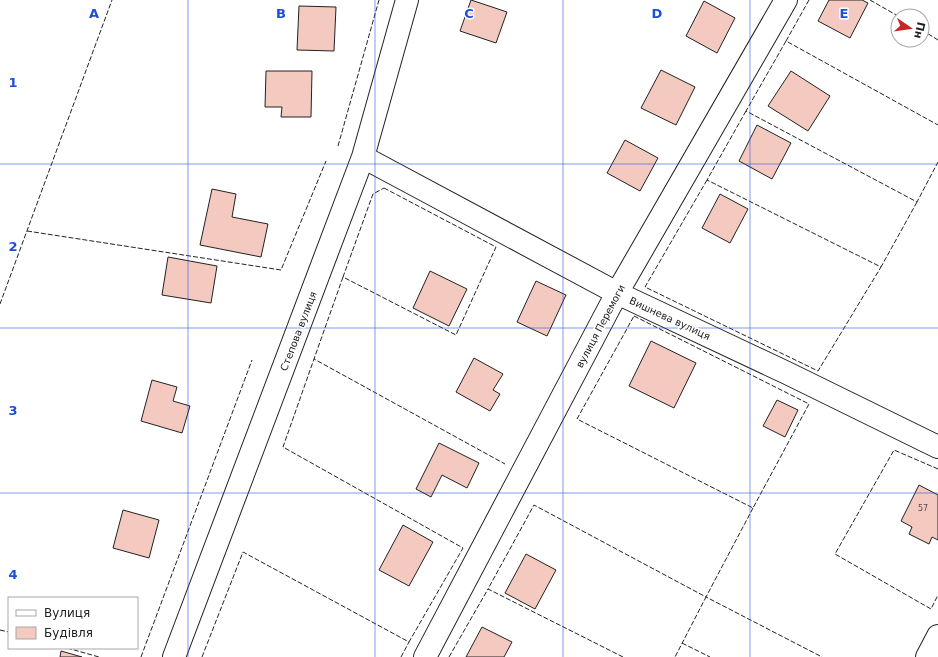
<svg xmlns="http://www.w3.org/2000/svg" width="938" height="657" font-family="'DejaVu Sans',sans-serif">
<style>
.building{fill:#f3c9c0;stroke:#222}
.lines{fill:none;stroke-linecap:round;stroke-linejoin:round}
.street-casing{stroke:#222;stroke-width:24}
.street{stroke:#fff;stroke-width:22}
.fence{stroke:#222;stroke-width:1;stroke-dasharray:5 2;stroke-linecap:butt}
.grid{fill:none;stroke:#1d4ed8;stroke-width:1;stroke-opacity:0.55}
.labels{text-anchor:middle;stroke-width:3;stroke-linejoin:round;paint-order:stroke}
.number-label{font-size:8px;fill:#564c4a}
.street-label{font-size:10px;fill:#222;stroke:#fff}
.grid-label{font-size:13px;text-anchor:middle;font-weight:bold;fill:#1d4ed8;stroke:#fff;stroke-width:3;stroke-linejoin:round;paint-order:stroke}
</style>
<rect width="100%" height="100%" fill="#fff"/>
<!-- building -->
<path class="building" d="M471,0l36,12 -11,31 -36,-12z
M829,0h33l6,3 -18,35 -32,-17z
M704,1l31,17 -18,35 -31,-17z
M299,6l37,1 -2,44 -37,-1z
M661,70l34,17 -19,38 -35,-17z
M266,71h46l-1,46h-30l1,-10h-17z
M791,71l39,25 -22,35 -40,-25z
M757,125l34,18 -19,36 -33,-18z
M625,140l33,18 -18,33 -33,-18z
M212,189l24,5 -4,23 36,7 -7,33 -61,-12z
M720,194l28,15 -18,34 -28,-15z
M168,257l49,9 -6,37 -49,-8z
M430,271l37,18 -18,37 -36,-18z
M536,281l30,14 -19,41 -30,-14z
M651,341l45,22 -22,45 -45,-22z
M474,358l29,16 -10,16 7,4 -10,17 -34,-19z
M152,380l25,7 -4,14 17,5 -8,27 -41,-12z
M777,400l21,10 -13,27 -22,-11z
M439,443l40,20 -12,25 -25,-13 -11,22 -15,-8z
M919,485l19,10v45l-6,-3 -3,7 -20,-10 3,-7 -11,-6z
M123,510l36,10 -10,38 -36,-10z
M403,525l30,17 -24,44 -30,-16z
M526,554l30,16 -21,39 -30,-16z
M482,627l30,15 -8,15h-38z
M61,651l21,6h-22z"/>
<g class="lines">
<!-- street casing -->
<g class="street-casing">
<path id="street" d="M363,157l254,136 170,80 151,74
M174,657l189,-500 44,-157
M425,657l192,-364 169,-293
M927,657l11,-21"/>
</g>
<!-- street -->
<use href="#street" class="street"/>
<!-- fence -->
<path class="fence" d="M809,0l-23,41 152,84
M870,0l28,16
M922,30l16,10
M786,41l-40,70 171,91 21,-40
M746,111l-39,69 174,87 36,-65
M338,146l41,-146
M707,180l-62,107 173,84 63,-104
M384,188l112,59 -40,88 -113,-58 30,-83z
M27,231l254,39 45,-109
M343,277l-29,82 191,105
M0,304l112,-304
M634,316l175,88 -56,104 -176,-89z
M938,469l-44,-19 -59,104 96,55 7,-14
M753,508l-47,89 116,60
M0,630l9,2
M682,643l28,14
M67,648l32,9
M141,657l111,-297
M202,657l41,-105 166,90 54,-94 -180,-101 31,-88
M401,657l8,-15
M449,657l39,-68
M623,657l-135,-68 46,-84 172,92 -31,60"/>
</g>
<!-- grid -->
<path class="grid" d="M188,0v657M375,0v657M563,0v657M750,0v657M0,164h938M0,328h938M0,493h938"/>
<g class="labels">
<!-- number labels -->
<g class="number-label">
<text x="923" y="511">57</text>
</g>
<!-- street labels -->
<g class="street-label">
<text transform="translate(670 318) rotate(25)" y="4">Вишнева вулиця</text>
<text transform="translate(600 326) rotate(-62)" y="4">вулиця Перемоги</text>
<text transform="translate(298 331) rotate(-69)" y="4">Степова вулиця</text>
</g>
</g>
<g class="grid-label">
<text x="94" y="18">A</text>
<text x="281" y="18">B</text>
<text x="469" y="18">C</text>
<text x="657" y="18">D</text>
<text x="844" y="18">E</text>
<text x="13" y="87">1</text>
<text x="13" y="251">2</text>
<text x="13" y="415">3</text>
<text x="13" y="579">4</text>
</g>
<!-- legend -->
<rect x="8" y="597" width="130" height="52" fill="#ffffff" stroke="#a7a7a7"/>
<rect x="16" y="610" width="20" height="6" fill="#ffffff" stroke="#a7a7a7"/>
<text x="44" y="617" font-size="12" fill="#222222">Вулиця</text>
<rect x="16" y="627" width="20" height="12" fill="#f3c9c0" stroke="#a7a7a7"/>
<text x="44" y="637" font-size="12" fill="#222222">Будівля</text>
<!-- north arrow -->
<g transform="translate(910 28) rotate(103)"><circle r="19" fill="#ffffff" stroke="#a7a7a7"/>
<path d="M0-3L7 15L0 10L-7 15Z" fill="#c62828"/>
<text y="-6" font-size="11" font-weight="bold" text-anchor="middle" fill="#222222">Пн</text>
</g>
</svg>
